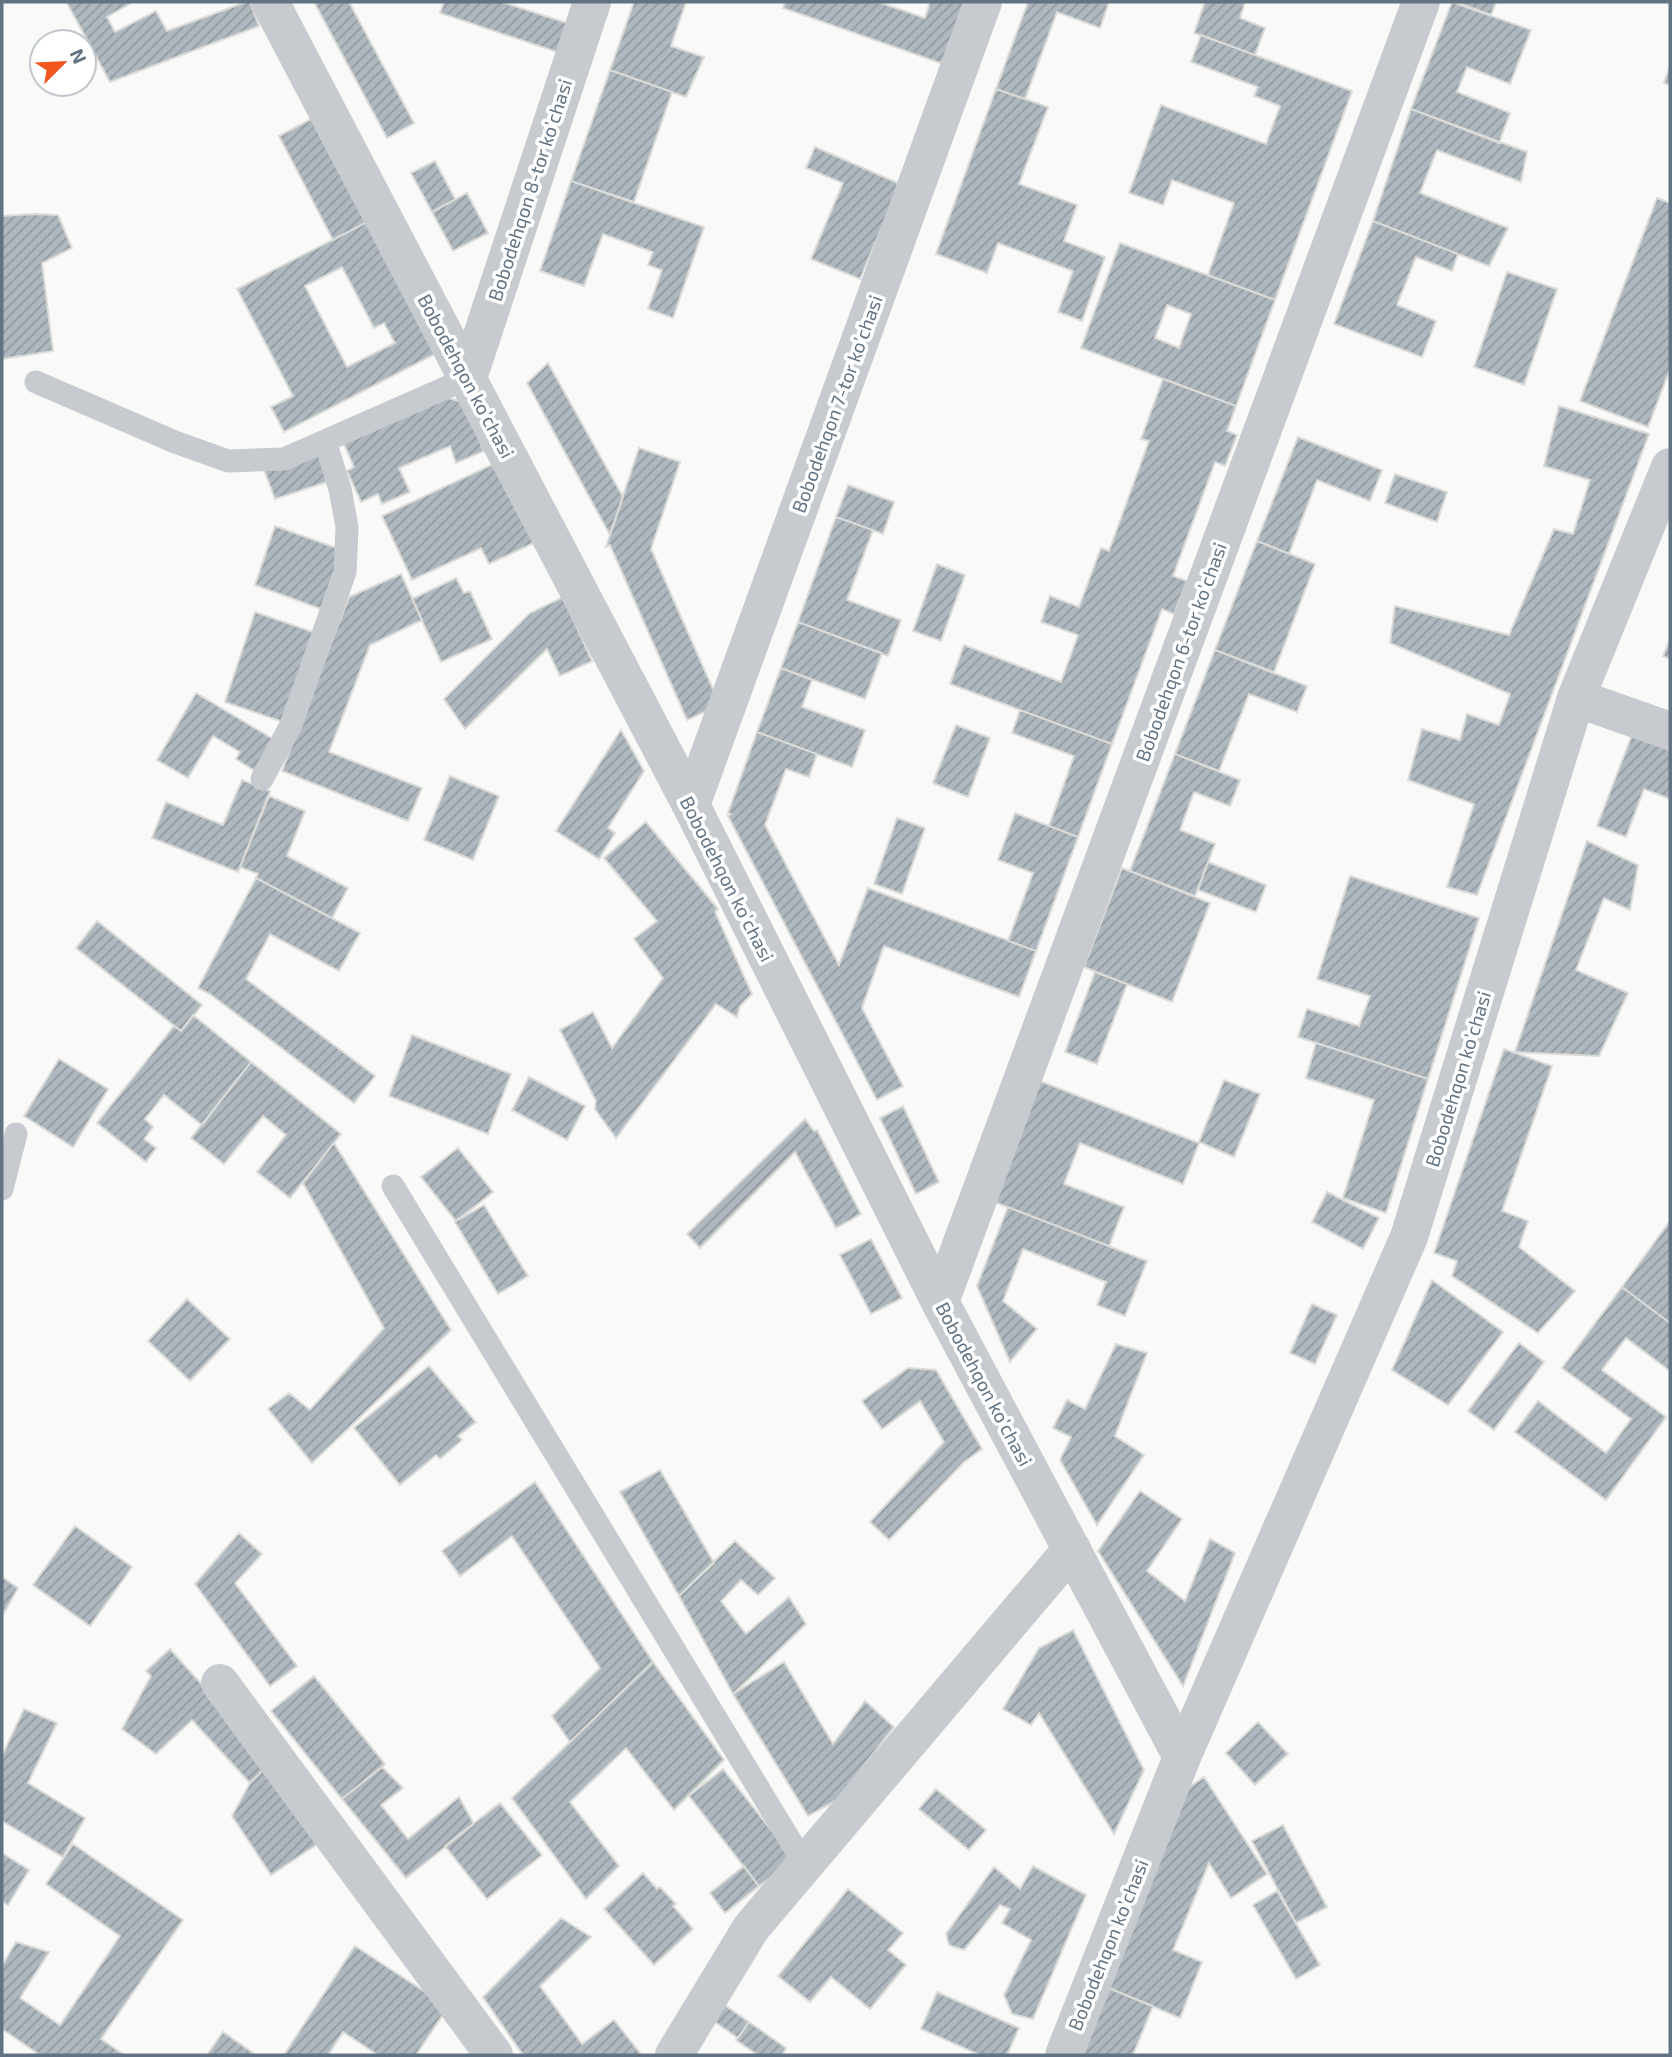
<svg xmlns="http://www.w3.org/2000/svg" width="1672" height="2057" font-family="'Exo 2',sans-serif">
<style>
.building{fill:url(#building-hatch);stroke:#dbdbd9;stroke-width:2;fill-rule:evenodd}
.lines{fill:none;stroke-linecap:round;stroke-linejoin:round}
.lane{stroke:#c7cbcf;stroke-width:23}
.street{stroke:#c7cbcf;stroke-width:38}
.labels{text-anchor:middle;stroke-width:7;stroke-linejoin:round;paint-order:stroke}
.street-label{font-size:19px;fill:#627484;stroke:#fff}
</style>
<defs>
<pattern id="building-hatch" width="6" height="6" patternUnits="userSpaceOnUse" patternTransform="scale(1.75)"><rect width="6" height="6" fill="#afb8be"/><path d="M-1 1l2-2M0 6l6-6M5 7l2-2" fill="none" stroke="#929aa0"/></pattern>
</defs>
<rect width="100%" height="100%" fill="#f9f9f7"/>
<!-- building -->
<path class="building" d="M70,2h63l-26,15 8,15 41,-21 11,20 79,-29h4l9,24 -149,56 -43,-79z
M314,2h35l65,121 -27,15z
M444,2h58l68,22 -10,29 -120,-40z
M634,2h52l-15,44 33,11 -18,40 -76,-27z
M785,2h93l47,16 5,-16h38l-22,63 -163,-57z
M1028,2h81l-9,26 -43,-16 -32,87 -29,-10z
M1205,2h40l-5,16 25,10 -10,27 -61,-22z
M1452,2l79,28 -21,54 -43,-17 -10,25 53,21 -11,30 -88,-34z
M1456,2h40l-5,13z
M1201,35l151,56 -77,209 -67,-25 26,-72 -62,-23 -9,25 -34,-12 32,-88 105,39 14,-38 -26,-10 4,-9 -67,-25z
M1670,66v19l-6,-2z
M610,70l62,22 -38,110 -63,-21z
M996,89l52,18 -29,77 58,21 -13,36 41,16 -23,64 -24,-9 15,-41 -75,-28 -11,30 -51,-19z
M1411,109l116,43 -6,30 -84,-32 -17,43 88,35 -19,38 -116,-45z
M313,118l54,104 -34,18 -54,-104z
M815,147l85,37 -40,95 -49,-20 32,-76 -37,-15z
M435,161l20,38 -23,13 -21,-39z
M571,181l133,46 -31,91 -25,-9 14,-39 -14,-5 5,-13 -50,-18 -19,52 -44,-15z
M467,193l21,40 -35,18 -21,-39z
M1657,198l13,5v166l-22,58 -68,-26z
M33,214l25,1 14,33 -30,15 11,88 -51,8v-143z
M1373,221l85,33 -6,17 -36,-14 -19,48 39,16 -14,36 -88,-33z
M367,222l68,132 -151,78 -13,-25 22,-11 -56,-107zM342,267l32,61 10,-5 11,20 -48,24 -42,-81z
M1120,243l155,57 -39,106 -155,-58zM1167,305l24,9 -12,34 -24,-10z
M1507,272l50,17 -33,96 -50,-18z
M548,363l75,134 -13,38 -83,-152z
M1163,379l73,27 -9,25 10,4 -12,31 -10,-4 -42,114 14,5 -13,33 -12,-5 -50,135 -162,-60 14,-39 97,37 17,-47 -37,-13 9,-26 29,11 22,-59 8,3 40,-110 -8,-2z
M445,397l18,5 21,49 -28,12 -6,-17 -51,22 11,24 -28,12 -4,-10 -17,8 -14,-31 7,-4 -11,-25z
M1559,406l90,28 -172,461 -30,-8 27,-83 -66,-24 14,-51 38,11 7,-26 32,11 11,-31 -120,-51 5,-37 114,29 45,-106 19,5 17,-54 -46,-14z
M1298,437l84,33 -12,31 -53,-21 -28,74 -32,-13z
M321,447l12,33 -58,19 -12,-32z
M639,448l41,14 -29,87 69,156 -33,15 -77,-175 -4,2z
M502,460l38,80 -51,24 -8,-16 -69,32 -30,-64z
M1395,474l52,18 -10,30 -52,-19z
M848,485l46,17 -11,32 -47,-17z
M836,517l37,13 -26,70 54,20 -13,36 -90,-34z
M275,526l67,24 -21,59 -66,-24z
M1257,541l58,23 -41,108 -59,-22z
M937,564l28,11 -24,66 -28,-10z
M401,574l21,46 -52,25 -41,107 93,36 -14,33 -126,-50 67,-174z
M456,578l8,15 6,-2 22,48 -51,23 -29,-63z
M563,597l29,64 -32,15 -13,-27 -82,80 -21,-30 86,-86z
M255,612l61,21 -30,90 -61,-21z
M798,622l84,31 -17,46 -84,-31z
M1670,639v20l-7,-3z
M1215,650l92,36 -10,26 -48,-18 -30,77 -44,-17z
M781,668l31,12 -10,27 63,23 -13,37 -95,-35z
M196,693l77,46 -18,32 -19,-12 4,-7 -27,-16 -25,42 -31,-18z
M1020,710l92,34 -34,93 -29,-11 25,-70 -62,-23z
M956,725l34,13 -22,59 -35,-14z
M621,730l23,41 -36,57 7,5 -16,26 -43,-28z
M757,732l60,22 -8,23 -23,-8 -21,56 74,140 29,-77 168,63 -17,46 -135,-51 -22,62 41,78 -26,14 -149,-284 3,-2 -3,-1z
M1632,735l38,15v49l-26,-10 -18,48 -29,-11z
M1175,754l65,26 -10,26 -36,-14 -14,38 35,14 -20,52 -65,-25z
M450,776l49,20 -26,64 -49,-20z
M242,780l28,11 -32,81 -86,-34 14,-36 57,23z
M269,796l36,15 -18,45 61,32 -16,30 -76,-40 2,-4 -18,-7z
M1015,813l63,24 -42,114 -28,-10 25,-68 -35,-13z
M897,818l28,10 -23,66 -28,-10z
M646,822l72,87 -3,3 37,82 -12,12 -3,11 -21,-13 -100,134 -21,-29 1,-8 -36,-71 33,-18 19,36 51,-70 -29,-39 23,-18 -53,-63z
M1587,841l51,24 -8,45 -26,-12 -28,72 52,23 -29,63 -84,-4z
M1208,862l58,23 -10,27 -58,-22z
M1122,868l88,35 -38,99 -88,-35z
M1350,876l129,42 -51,161 -130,-42 9,-28 52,17 11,-30 -53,-17z
M256,878l104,55 -21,38 -69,-37 -24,45 129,97 -21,27 -144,-109 -12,-6z
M97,921l105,84 -21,26 -105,-83z
M1095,972l32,12 -30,80 -32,-12z
M193,1015l58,47 -49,63 -38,-30 -19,24 8,8 -9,12 12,9 -10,14 -49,-39 77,-97 7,5z
M412,1035l99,39 -23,60 -99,-38z
M1316,1043l112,36 -42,134 -43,-15 31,-98 -68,-22z
M1504,1049l48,17 -50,145 26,10 -9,26 56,44 -37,42 -86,-57 5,-15 -23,-8z
M59,1059l49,30 -35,58 -49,-31z
M251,1062l90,72 -51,64 -33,-26 29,-37 -23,-19 -39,48 -33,-26z
M529,1077l56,29 -18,34 -55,-30z
M1224,1080l36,14 -26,63 -35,-15z
M1040,1081l159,62 -16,41 -103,-41 -16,41 60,23 -15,39 -115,-44z
M903,1106l36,76 -23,12 -36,-76z
M805,1119l9,12 3,-1 44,84 -25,14 -41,-76 -95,96 -13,-14z
M334,1143l117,187 -139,133 -44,-54 21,-16 21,17 74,-82 -81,-145z
M458,1148l35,44 -37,29 -35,-44z
M1327,1192l52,26 -16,31 -51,-27z
M484,1205l44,71 -30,18 -43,-72z
M1008,1207l139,54 -22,55 -28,-11 9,-23 -83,-33 -20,52 34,28 -27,33 -33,-76z
M1670,1221v102l-48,-36z
M871,1239l31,59 -31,16 -31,-59z
M1432,1280l71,52 -55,73 -56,-35z
M1622,1287l48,36v48l-44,-33 -24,32 64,47 -60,83 -91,-68 23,-31 68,52 25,-34 -69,-51z
M187,1299l43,40 -40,42 -42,-40z
M1312,1304l25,11 -22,49 -25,-11z
M1519,1343l25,19 -50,68 -26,-19z
M1116,1344l31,9 -32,83 29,19 -47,70 -37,-65 11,-23 -18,-9 14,-28 18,9z
M429,1366l47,56 -18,14 4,4 -22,19 -4,-4 -36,30 -46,-57z
M908,1368l28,2 46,79 -18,13 -75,78 -19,-18 74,-80 -24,-41 -38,28 -20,-28z
M660,1470l54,93 -35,33 -59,-104z
M535,1482l118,180 -83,80 -18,-26 48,-48 -88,-132 -52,40 -18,-25z
M1140,1491l42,28 -35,52 38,30 25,-62 25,14 -52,133 -85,-135z
M75,1526l57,41 -42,59 -57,-41z
M239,1533l23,21 -27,29 62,83 -27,20 -75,-102z
M735,1541l40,37 -17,17 -17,-15 -20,21 25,33 43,-37 17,27 -73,70 -54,-98z
M2,1577l16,11 -14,25 -2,-2z
M1073,1630l71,140 -30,64 -75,-121 -8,12 -28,-16 36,-61z
M170,1649l101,113 -21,21 -58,-63 -36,34 -34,-25 29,-53 -5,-5z
M653,1662l71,98 -50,50 -48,-62 -56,54 49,64 -33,33 -74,-101z
M784,1662l49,82 32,-43 29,26 -57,73 -29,16 -75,-122z
M314,1676l71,88 -43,35 -71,-88z
M24,1709l33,14 -29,60 57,35 -22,39 -61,-36v-65z
M1258,1722l30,32 -33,31 -29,-32z
M271,1762l51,79 -51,34 -39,-59 18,-33z
M382,1767l21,21 -22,17 27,34 51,-42 15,27 -68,54 -64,-79z
M723,1769l71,90 -35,27 -70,-90z
M1204,1777l63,97 -36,24 -22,-35 -36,87 29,12 -22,56 -74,-31 82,-199z
M936,1789l50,41 -17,20 -50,-41z
M500,1803l42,52 -55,44 -42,-53z
M1283,1825l44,82 -31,16 -44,-82z
M73,1844l110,76 -82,119 23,16h-84l-38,-26v-63l14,-24 33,10 -29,46 40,27 60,-89 -74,-52z
M2,1853l27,17 -21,35 -6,-4z
M744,1866l15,20 -34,27 -15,-20z
M1033,1866l53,29 -53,124 -21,-5 -8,-19 27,-55 -29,-17 8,-14 -10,-4 -36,45 -15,-5 -3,-11 48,-67 26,22z
M643,1873l14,16 3,-2 16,17 -3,2 20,23 -39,36 -50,-56z
M848,1889l55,44 -15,17 18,15 -36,44 -39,-32 -21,25 -32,-26z
M1277,1891l43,74 -24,14 -43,-74z
M561,1918l30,19 -51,49 42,58 32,-24 26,33 -2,2h-115l-40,-58z
M355,1946l93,61 -32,48h-38l-35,-23 -15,23h-44z
M1106,1987l47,19 -20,49h-55z
M937,1992l82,36 -12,27h-27l-59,-26z
M713,1997l36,25 -11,16 -36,-25z
M749,2022l37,26 -4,7h-24l-22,-15z
M223,2032l30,21 -2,2h-44z"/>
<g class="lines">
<!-- lane -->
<path class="lane" d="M36,382l139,60 53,19 56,-2 184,-81
M262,779l29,-54 54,-153 2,-45 -7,-38 -15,-48
M393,1186l412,679
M2,1189l14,-55"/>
<!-- street -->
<path class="street" d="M270,2l421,803 249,497 242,455
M468,378l124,-376
M1576,698l94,33
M691,805l292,-803
M940,1302l481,-1300
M220,1683l274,372
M674,2055l77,-127 321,-379
M1064,2055l118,-298 227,-520 167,-539 94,-231"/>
</g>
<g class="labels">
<!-- street labels -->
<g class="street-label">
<text transform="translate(530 190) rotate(-72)" y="7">Bobodehqon 8-tor koʼchasi</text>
<text transform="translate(466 376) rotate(62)" y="7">Bobodehqon koʼchasi</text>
<text transform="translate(837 404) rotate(-70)" y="7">Bobodehqon 7-tor koʼchasi</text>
<text transform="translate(1181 652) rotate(-70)" y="7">Bobodehqon 6-tor koʼchasi</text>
<text transform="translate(727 879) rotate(63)" y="7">Bobodehqon koʼchasi</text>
<text transform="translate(1458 1079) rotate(-73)" y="7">Bobodehqon koʼchasi</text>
<text transform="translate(984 1384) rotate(62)" y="7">Bobodehqon koʼchasi</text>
<text transform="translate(1108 1945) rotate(-68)" y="7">Bobodehqon koʼchasi</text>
</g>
</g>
<!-- border -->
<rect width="1672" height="2057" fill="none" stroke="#627484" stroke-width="7"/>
<!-- north arrow -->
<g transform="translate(63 63) rotate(66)"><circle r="33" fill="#ffffff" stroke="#c0c7ce" stroke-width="2"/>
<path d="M0-5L12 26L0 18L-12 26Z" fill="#f3561d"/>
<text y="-10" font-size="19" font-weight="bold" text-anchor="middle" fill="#627484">N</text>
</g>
</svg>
